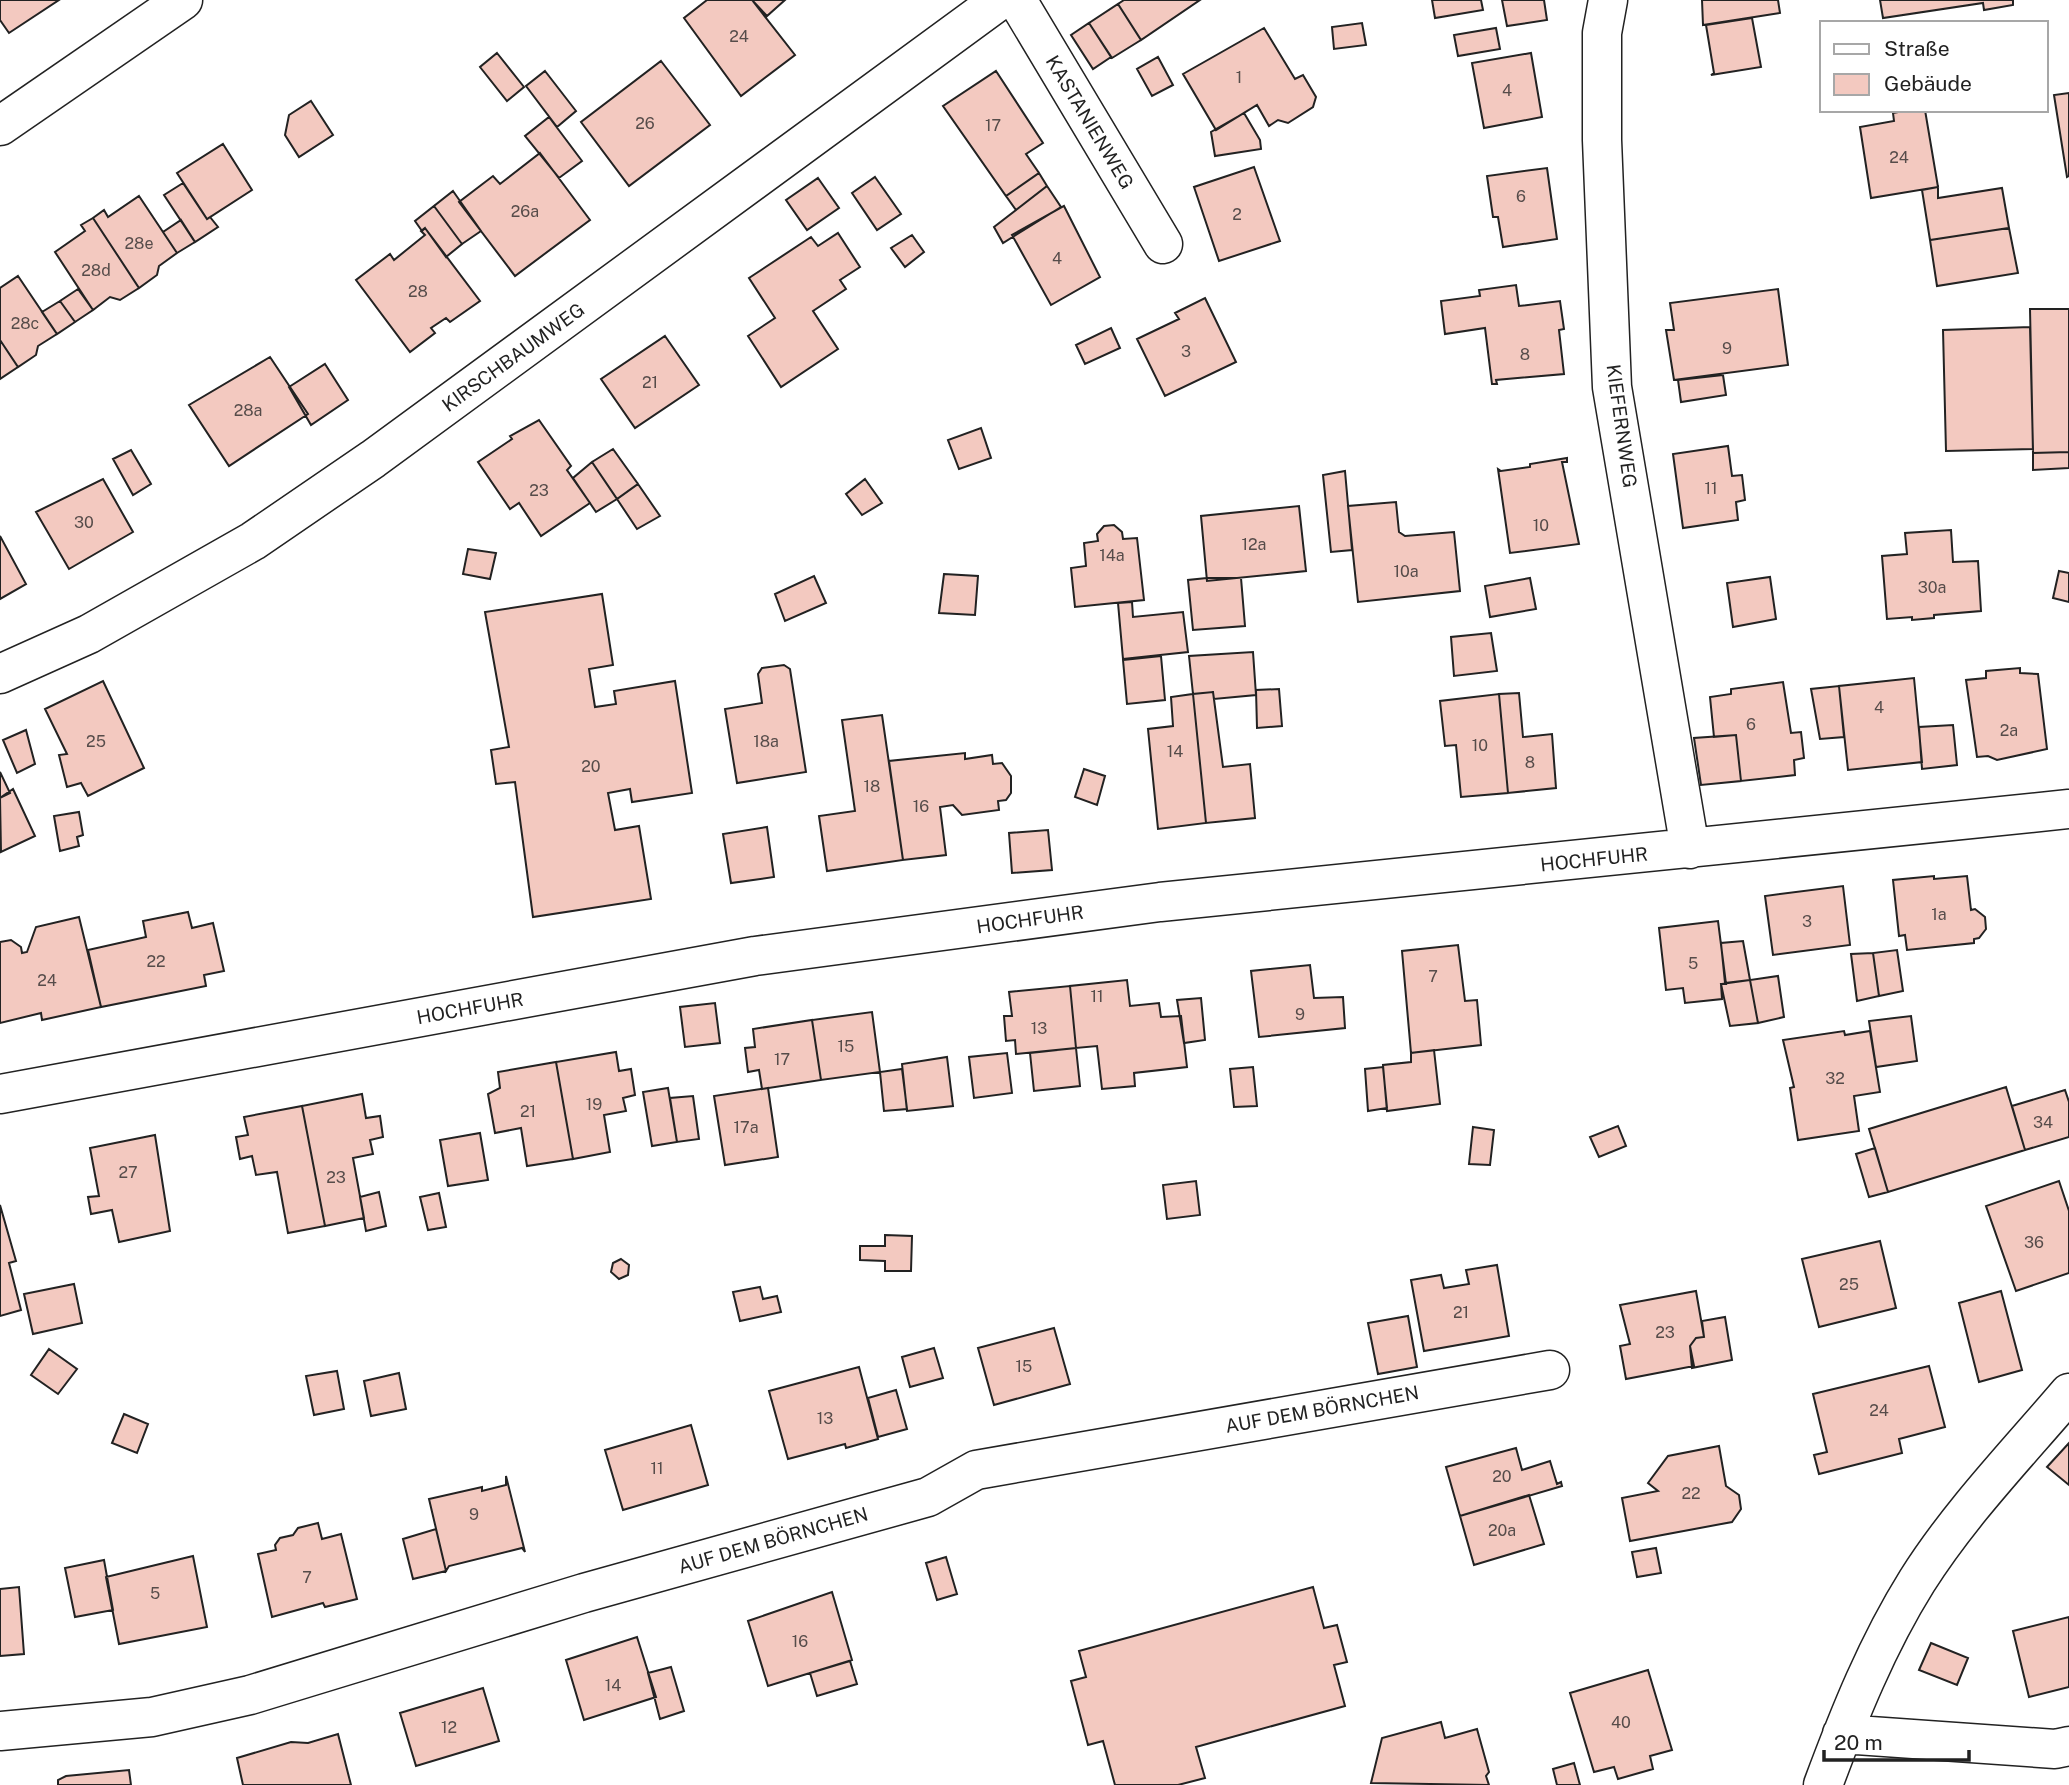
<svg xmlns="http://www.w3.org/2000/svg" width="2069" height="1785" font-family="'Public Sans',sans-serif">
<style>
.building{fill:#f3c9c0;stroke:#222;stroke-width:2}
.lines{fill:none;stroke-linecap:round;stroke-linejoin:round}
.minor-casing{stroke:#222;stroke-width:41}
.primary-casing{stroke:#222;stroke-width:41}
.minor{stroke:#fff;stroke-width:38}
.primary{stroke:#fff;stroke-width:38}
.labels{text-anchor:middle;stroke-width:5;stroke-linejoin:round;paint-order:stroke}
.number-label{font-size:16px;fill:#564c4a}
.street-label{font-size:19px;fill:#222;stroke:#fff}
</style>
<rect width="100%" height="100%" fill="#fff"/>
<!-- building -->
<path class="building" d="M0,0h59l-50,33 -9,-13z
M707,0h45l43,55 -54,41 -57,-78z
M752,0h33l-18,16z
M1124,0h76l-59,40 -23,-36z
M1432,0h49l2,10 -48,8z
M1502,0h42l3,20 -40,6z
M1702,0h76l2,13 -77,12z
M1880,0h133v5l-29,5 -1,-7 -100,15z
M1118,4l23,36 -29,18 -23,-35z
M1752,18l9,49 -50,8 3,-2 -8,-48z
M1089,23l22,34 -18,12 -22,-34z
M1362,23l4,22 -32,4 -2,-22z
M1264,28l31,51 8,-4 13,22 -3,10 -25,16 -10,-3 -9,6 -12,-21 -41,25 -33,-56z
M1496,28l4,21 -42,7 -4,-21z
M497,53l27,34 -17,14 -27,-34z
M1531,53l11,64 -58,11 -12,-65z
M1158,57l15,28 -21,11 -15,-27z
M661,61l49,64 -81,61 -48,-64z
M545,71l31,40 -19,16 -31,-41z
M996,71l47,72 -17,11 13,19 -33,23 -63,-90z
M2069,93v83l-2,1 -13,-82z
M311,101l22,34 -34,22 -14,-22 4,-20z
M1909,110h16l13,77 -67,11 -11,-71 34,-6 -1,-8z
M1244,113l16,27 1,9 -46,7 -4,-24z
M549,117l33,44 -23,17 -34,-42z
M223,144l29,46 -45,29 -30,-46z
M540,153l50,67 -75,56 -56,-74 34,-26 7,8z
M1254,167l26,74 -61,20 -25,-74z
M1547,168l10,71 -54,8 -5,-30h-5l-6,-41z
M1039,173l8,13 -31,24 -10,-14z
M875,177l26,37 -24,16 -25,-37z
M818,178l21,30 -32,22 -21,-30z
M183,183l24,36 3,-2 8,10 -23,15 -31,-47z
M1047,186l14,21 -58,36 -9,-16z
M1938,187v11l64,-10 7,40 -79,12 -8,-50z
M453,191l28,40 -19,13 -28,-38z
M139,196l38,57 -18,13 -2,9 -18,13 -46,-70 11,-8 4,7z
M434,206l28,38 -16,13 -21,-29 -3,3 -7,-10z
M1064,206l36,71 -49,28 -39,-70z
M93,218l46,70 -19,12 -10,-3 -17,13 -38,-58 30,-21 -4,-6z
M181,220l14,22 -18,11 -14,-21z
M425,228l55,73 -30,21 -4,-4 -15,10 4,5 -25,19 -54,-72 34,-26 4,6 31,-25 -4,-4z
M2009,228l9,45 -81,13 -7,-46z
M838,233l22,34 -20,13 6,9 -33,22 25,38 -57,38 -33,-51 27,-18 -26,-40 62,-41 7,9z
M912,235l12,17 -19,15 -14,-19z
M18,276l39,58 -19,12 -2,9 -18,12 -18,-27v-52z
M1516,285l3,21 41,-5 4,28 -5,1 5,44 -68,6 1,4h-5l-7,-56 -40,6 -4,-33 39,-5 -1,-6z
M78,289l15,21 -18,12 -15,-21z
M1778,289l10,76 -114,15 -8,-50h8l-4,-27z
M1205,298l31,64 -71,34 -28,-57 42,-20 -4,-6z
M60,301l15,21 -18,12 -15,-22z
M2030,309h39v143l-36,1z
M2030,327l3,122 -87,2 -3,-121z
M1111,328l9,20 -35,16 -9,-19z
M665,336l34,49 -64,43 -34,-49z
M0,340l18,27 -18,12z
M270,357l38,57 -79,52 -40,-61z
M325,364l23,36 -37,25 -22,-38z
M1723,375l3,20 -45,7 -3,-22z
M539,420l32,46 -4,4 23,33 -49,33 -22,-33 -9,6 -32,-47 34,-23 -2,-3z
M981,428l10,30 -32,11 -11,-29z
M1728,446l4,30 10,-1 3,25 -9,2 2,18 -55,8 -10,-74z
M613,449l25,35 -21,15 -25,-37z
M131,450l20,34 -18,11 -20,-36z
M2069,452v16l-36,2v-17z
M1567,458v4h-5l17,82 -69,9 -12,-84 3,2 29,-4v-3z
M592,462l25,37 -21,13 -23,-34z
M1345,471l7,79 -21,2 -8,-77z
M103,479l30,53 -64,37 -33,-57z
M865,479l17,24 -20,12 -16,-21z
M638,484l22,32 -23,13 -20,-30z
M1396,502l3,30 6,4 49,-4 6,59 -102,11 -10,-96z
M1299,506l7,65 -99,10 -6,-65z
M1114,525l8,7 1,7 14,-1 7,62 -69,7 -4,-39 15,-2 -2,-23 14,-2 -1,-7 7,-8z
M1951,530l2,32 25,-1 3,50 -47,4v3l-22,2v-3l-25,2 -5,-63 25,-2 -2,-21z
M0,536l26,48 -26,15z
M468,549l28,4 -6,26 -27,-5z
M2059,571l10,2v29l-16,-4z
M944,574l34,2 -3,39 -36,-2z
M814,576l12,27 -41,18 -10,-27z
M1770,577l6,42 -43,8 -6,-44z
M1207,578h34l4,48 -52,4 -5,-50z
M1530,578l6,31 -46,8 -5,-31z
M602,594l11,71 -24,4 6,38 21,-3 -2,-13 61,-10 17,112 -60,9 -2,-13 -22,4 7,37 24,-4 12,73 -118,18 -18,-135 -19,2 -5,-34 18,-3 -24,-135z
M1132,602l1,15 50,-5 5,40 -65,7 -5,-56z
M1491,633l6,38 -43,5 -3,-39z
M1253,652l3,43 -42,4 -1,-7 -20,2 -4,-38z
M1161,656l4,44 -38,4 -4,-44z
M784,665l6,4 16,103 -69,11 -12,-74 37,-6 -4,-29 4,-6z
M2020,668v5l18,1 9,75 -50,11 -9,-4 -11,1 -11,-77 20,-2v-7z
M1914,678l8,84 -74,8 -9,-84z
M103,681l41,87 -56,28 -7,-13 -14,4 -8,-32 8,-1 -22,-45z
M1783,682l8,51 10,-1 3,26 -10,2 1,15 -54,6 -5,-46 -22,2 -4,-40 21,-3v-5z
M1839,686l5,51 -24,2 -9,-50z
M1279,689l3,37 -25,2 -1,-38z
M1213,692l10,75 27,-3 5,54 -49,5 -13,-129z
M1519,693l4,44 29,-3 4,54 -48,5 -9,-99z
M1193,694l13,129 -48,6 -10,-100 25,-3 -2,-29z
M1499,694l9,99 -47,4 -5,-52 -11,1 -5,-45z
M882,715l21,145 -76,11 -8,-55 36,-5 -13,-91z
M1953,725l4,40 -35,4 -3,-42z
M26,730l9,34 -18,9 -14,-33z
M1736,735l5,46 -40,4 -7,-47z
M965,753v6l27,-4 1,9 9,-1 9,13v17l-5,7 -8,1 1,9 -37,5 -9,-10 -13,2 6,48 -43,5 -14,-99z
M1084,769l21,7 -8,29 -22,-8z
M0,772l10,21 -10,5z
M13,789l22,47 -34,16 -1,-54z
M79,812l4,23 -6,2 2,9 -19,5 -6,-35z
M767,827l7,50 -43,6 -8,-49z
M1048,830l4,40 -40,3 -3,-40z
M1934,876v3l33,-3 4,34 4,-1 10,8 1,12 -7,9 -5,1v4l-67,7 -2,-15 -6,1 -6,-56z
M1843,886l7,59 -77,10 -8,-59z
M188,912l4,16 21,-5 11,48 -20,4 2,11 -105,21 -13,-57 58,-13 -3,-16z
M79,917l22,90 -59,13 -1,-7 -41,10v-81l11,-2 10,7 1,6 5,-1 9,-25z
M1718,921l8,63h-5l1,15 -37,4 -2,-15 -17,2 -7,-62z
M1743,941l7,39 -25,3 -4,-40z
M1458,945l7,56 12,-1 4,45 -70,8 -9,-102z
M1897,950l6,41 -24,5 -6,-43z
M1873,953l6,43 -22,5 -6,-47z
M1310,965l4,33 29,-1 2,31 -86,9 -8,-66z
M1778,976l6,41 -26,6 -8,-43z
M1127,980l3,26 29,-3 2,14 20,-1 6,51 -53,6 1,13 -33,3 -5,-43 -21,2 -6,-62z
M1750,980l8,43 -28,3 -9,-42z
M1070,986l6,62 -60,6 -1,-14 -9,1 -2,-25h8l-3,-24z
M1201,998l4,42 -21,3 -7,-43z
M715,1003l5,40 -35,4 -5,-40z
M872,1012l8,60 -59,8 -9,-60z
M1911,1016l6,45 -41,6 -7,-46z
M812,1020l9,60 -59,9 -3,-19 -11,2 -3,-24 10,-1 -2,-18z
M1844,1031l1,4 25,-4 10,61 -26,4 5,35 -61,9 -8,-52 4,-1 -11,-47z
M1076,1048l4,38 -46,5 -4,-38z
M1434,1050l6,54 -53,7 -4,-46 28,-3v-9z
M616,1052l3,19 12,-2 4,26 -12,3 3,13 -22,4 6,37 -37,7 -17,-97z
M1007,1053l5,40 -38,5 -5,-41z
M947,1057l6,49 -46,5 -5,-47z
M556,1062l17,97 -46,7 -6,-38 -26,5 -7,-39 12,-6 -2,-16z
M1253,1067l4,39 -23,1 -4,-38z
M1383,1067l4,41 -19,3 -3,-42z
M902,1069l5,40 -23,2 -4,-39z
M2006,1087l19,63 -137,42 -19,-63z
M668,1088l9,54 -25,4 -9,-54z
M768,1088l10,69 -53,8 -11,-69z
M2065,1090l4,12v35l-44,13 -13,-44z
M362,1094l4,24 14,-2 3,21 -13,3 3,14 -20,4 11,60 -39,8 -23,-120z
M693,1096l6,43 -22,3 -7,-44z
M302,1106l23,120 -37,7 -11,-61 -21,3 -4,-19 -12,3 -4,-22 12,-2 -4,-18z
M1618,1126l8,20 -27,11 -9,-20z
M1473,1127l21,3 -4,35 -21,-1z
M480,1133l8,47 -40,6 -8,-46z
M155,1135l15,96 -51,11 -7,-32 -21,4 -3,-17 11,-1 -9,-48z
M1875,1148l13,44 -19,5 -13,-43z
M1196,1181l4,34 -33,4 -4,-34z
M2059,1181l10,30v62l-53,18 -30,-85z
M379,1192l7,34 -20,5 -6,-34z
M439,1193l7,34 -18,3 -8,-33z
M0,1205l16,56 -7,2 12,47 -21,6z
M885,1235l27,1 -1,35h-26v-10l-25,-1v-14h25z
M1880,1241l16,67 -77,19 -17,-68z
M621,1259l8,6 -1,10 -9,4 -8,-7 2,-9z
M1497,1265l12,71 -85,15 -13,-71 30,-5 3,13 25,-4 -3,-14z
M74,1284l8,39 -49,11 -9,-40z
M760,1287l3,12 14,-3 4,16 -41,9 -7,-29z
M1696,1291l8,46 -8,1 -6,8 4,20 -68,13 -6,-33 10,-2 -10,-39z
M2001,1291l21,79 -43,12 -20,-79z
M1408,1316l9,51 -39,7 -10,-51z
M1725,1317l7,43 -40,8 -2,-22 6,-8 8,-1 -2,-16z
M1054,1328l16,56 -76,21 -16,-57z
M934,1348l9,30 -33,9 -8,-30z
M49,1349l28,20 -19,25 -27,-19z
M1929,1366l16,61 -46,12 3,14 -83,21 -5,-19 13,-3 -14,-58z
M859,1367l19,72 -32,9 -1,-4 -57,15 -19,-68z
M337,1371l7,38 -30,6 -8,-39z
M399,1373l7,36 -35,7 -7,-35z
M896,1390l11,39 -29,8 -10,-39z
M124,1414l24,10 -11,29 -25,-10z
M691,1425l17,60 -85,25 -18,-60z
M2069,1443v42l-22,-18z
M1719,1446l7,40 13,9 2,14 -9,13 -102,19 -8,-43 36,-7 -10,-8 20,-27z
M1516,1448l6,22 28,-9 7,23 4,-2 1,4 -102,30 -14,-49z
M506,1476l19,76 -3,-4 -73,18 -3,5 -17,-72 53,-12v4l24,-6z
M1529,1495l15,49 -70,21 -14,-49z
M318,1523l4,16 19,-5 16,65 -32,8 -2,-4 -51,14 -14,-63 18,-4 -1,-5 5,-7 13,-3 5,-7z
M436,1529l10,42 -33,8 -10,-40z
M1656,1548l5,25 -24,4 -5,-25z
M193,1556l14,71 -88,17 -13,-67z
M946,1557l11,37 -20,6 -11,-37z
M104,1560l9,50 -38,7 -10,-49z
M19,1587l5,67 -24,2v-67z
M1313,1587l11,41 13,-3 10,37 -13,3 11,41 -149,41 9,31 -27,7h-63l-12,-44 -15,4 -17,-64 15,-4 -7,-26z
M832,1592l20,68 -84,26 -20,-65z
M2069,1617v70l-40,10 -16,-66z
M637,1637l19,60 -72,23 -18,-60z
M1931,1643l37,15 -11,27 -38,-15z
M850,1661l7,23 -40,12 -7,-23z
M671,1667l13,44 -24,8 -12,-46z
M1648,1670l24,80 -22,6 3,13 -35,10 -4,-12 -20,5 -24,-79z
M483,1688l16,53 -83,25 -16,-53z
M1441,1722l4,16 32,-9 12,43 -3,4 3,9 -118,-2 11,-45z
M338,1734l13,51h-108l-6,-27 54,-16 17,1z
M1574,1763l6,22h-23l-4,-16z
M129,1770l2,15h-73v-5l8,-4z"/>
<g class="lines">
<!-- minor casing -->
<g class="minor-casing">
<path id="minor" d="M1017,0l146,244
M1608,0l-6,33v107l10,247 78,462
M0,674l89,-40 164,-93 120,-82 627,-459
M0,1094l755,-138 405,-54 909,-93
M0,1731l152,-14 98,-22 334,-102 344,-96 48,-27 574,-100
M1842,1734l213,15 14,-3
M1823,1785c26,-70 54,-140 94,-204 43,-68 100,-127 152,-188"/>
</g>
<!-- primary casing -->
<g class="primary-casing">
<path id="primary" d="M0,126l183,-126"/>
</g>
<!-- minor -->
<use href="#minor" class="minor"/>
<!-- primary -->
<use href="#primary" class="primary"/>
</g>
<g class="labels">
<!-- number labels -->
<g class="number-label">
<text x="739" y="42">24</text>
<text x="1239" y="83">1</text>
<text x="1507" y="96">4</text>
<text x="645" y="129">26</text>
<text x="993" y="131">17</text>
<text x="1899" y="163">24</text>
<text x="1521" y="202">6</text>
<text x="525" y="217">26a</text>
<text x="1237" y="220">2</text>
<text x="139" y="249">28e</text>
<text x="1057" y="264">4</text>
<text x="96" y="276">28d</text>
<text x="418" y="297">28</text>
<text x="25" y="329">28c</text>
<text x="1727" y="354">9</text>
<text x="1186" y="357">3</text>
<text x="1525" y="360">8</text>
<text x="650" y="388">21</text>
<text x="248" y="416">28a</text>
<text x="1711" y="494">11</text>
<text x="539" y="496">23</text>
<text x="84" y="528">30</text>
<text x="1541" y="531">10</text>
<text x="1254" y="550">12a</text>
<text x="1112" y="561">14a</text>
<text x="1406" y="577">10a</text>
<text x="1932" y="593">30a</text>
<text x="1879" y="713">4</text>
<text x="1751" y="730">6</text>
<text x="2009" y="736">2a</text>
<text x="96" y="747">25</text>
<text x="766" y="747">18a</text>
<text x="1480" y="751">10</text>
<text x="1175" y="757">14</text>
<text x="1530" y="768">8</text>
<text x="591" y="772">20</text>
<text x="872" y="792">18</text>
<text x="921" y="812">16</text>
<text x="1939" y="920">1a</text>
<text x="1807" y="927">3</text>
<text x="156" y="967">22</text>
<text x="1693" y="969">5</text>
<text x="1433" y="982">7</text>
<text x="47" y="986">24</text>
<text x="1097" y="1002">11</text>
<text x="1300" y="1020">9</text>
<text x="1039" y="1034">13</text>
<text x="846" y="1052">15</text>
<text x="782" y="1065">17</text>
<text x="1835" y="1084">32</text>
<text x="594" y="1110">19</text>
<text x="528" y="1117">21</text>
<text x="2043" y="1128">34</text>
<text x="746" y="1133">17a</text>
<text x="128" y="1178">27</text>
<text x="336" y="1183">23</text>
<text x="2034" y="1248">36</text>
<text x="1849" y="1290">25</text>
<text x="1461" y="1318">21</text>
<text x="1665" y="1338">23</text>
<text x="1024" y="1372">15</text>
<text x="1879" y="1416">24</text>
<text x="825" y="1424">13</text>
<text x="657" y="1474">11</text>
<text x="1502" y="1482">20</text>
<text x="1691" y="1499">22</text>
<text x="474" y="1520">9</text>
<text x="1502" y="1536">20a</text>
<text x="307" y="1583">7</text>
<text x="155" y="1599">5</text>
<text x="800" y="1647">16</text>
<text x="613" y="1691">14</text>
<text x="1621" y="1728">40</text>
<text x="449" y="1733">12</text>
</g>
<!-- street labels -->
<g class="street-label">
<text transform="translate(1090 122) rotate(59)" y="7">KASTANIENWEG</text>
<text transform="translate(513 357) rotate(-36)" y="7">KIRSCHBAUMWEG</text>
<text transform="translate(1622 426) rotate(82)" y="7">KIEFERNWEG</text>
<text transform="translate(1594 859) rotate(-6)" y="7">HOCHFUHR</text>
<text transform="translate(1030 919) rotate(-8)" y="7">HOCHFUHR</text>
<text transform="translate(470 1008) rotate(-10)" y="7">HOCHFUHR</text>
<text transform="translate(1322 1409) rotate(-10)" y="7">AUF DEM BÖRNCHEN</text>
<text transform="translate(773 1540) rotate(-16)" y="7">AUF DEM BÖRNCHEN</text>
</g>
</g>
<!-- legend -->
<rect x="1820" y="21" width="228" height="91" fill="#ffffff" stroke="#a7a7a7" stroke-width="2"/>
<rect x="1834" y="44" width="35" height="10" fill="#ffffff" stroke="#a7a7a7" stroke-width="2"/>
<text x="1884" y="56" font-size="21" fill="#222222">Straße</text>
<rect x="1834" y="74" width="35" height="21" fill="#f3c9c0" stroke="#a7a7a7" stroke-width="2"/>
<text x="1884" y="91" font-size="21" fill="#222222">Gebäude</text>
<!-- scale -->
<path d="M1824 1750v10h145v-10" fill="none" stroke="#222222" stroke-width="3.5"/>
<text x="1834" y="1750" font-size="21" fill="#222222" stroke="#ffffff" stroke-width="5" paint-order="stroke">20 m</text>
</svg>
